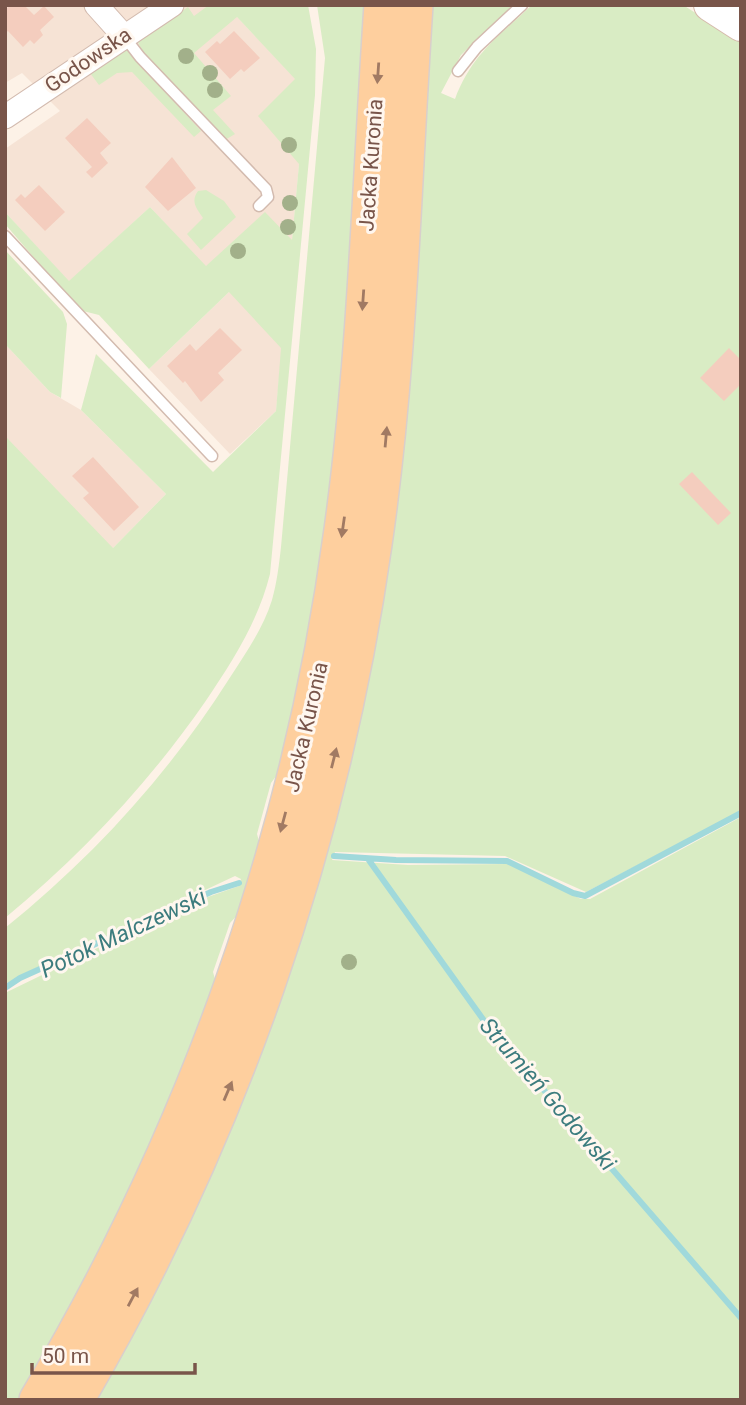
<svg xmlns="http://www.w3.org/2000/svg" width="746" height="1405" font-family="Roboto,sans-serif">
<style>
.residential{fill:#f6e3d5}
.green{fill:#d9ecc4}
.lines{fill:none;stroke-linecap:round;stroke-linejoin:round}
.stream{stroke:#a0d9db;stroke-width:6}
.building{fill:#f4cdbe}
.lane-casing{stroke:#d3bbaf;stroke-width:13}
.street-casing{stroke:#d3bbaf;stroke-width:25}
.secondary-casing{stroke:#d6baac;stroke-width:34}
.primary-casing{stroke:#d9cfcc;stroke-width:38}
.lane{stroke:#fff;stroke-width:10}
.street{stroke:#fff;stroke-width:23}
.secondary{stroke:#fff;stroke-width:32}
.primary{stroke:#fecf9e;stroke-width:35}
.tree{fill:#a2b08a}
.oneway{fill:#a17a63}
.labels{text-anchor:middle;stroke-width:6;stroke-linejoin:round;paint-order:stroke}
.street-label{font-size:21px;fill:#79554a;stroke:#fff7ef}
.water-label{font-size:23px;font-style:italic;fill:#3c7c7e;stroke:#fff7ef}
</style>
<rect width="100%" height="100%" fill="#fdf2e7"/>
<!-- residential -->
<path class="residential" d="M5,5h221l80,85 -30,321 -46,43 -81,-85 80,-77 -79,-85 -81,75 -64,-70v-63l55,-38 -38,-38 -17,10z
M5,344l45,48 31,18 85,84 -53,54 -108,-20z"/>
<!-- green -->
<path class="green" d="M209,5h99l8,44 -1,46 -45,479c-12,48 -38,88 -65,128 -57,82 -123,152 -200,216v-478l2,-2 106,110 53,-54 -85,-84 15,-56 117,118 63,-61 5,-63 -52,-56 -80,77 -50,-54 -20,-5 -74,-86v-12l64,69 81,-74 56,59 59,-54 27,28 7,-76 -41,-48 37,-37 -58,-62 -43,36 37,43 -18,14 22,24 -10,6 -82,-87 -5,-11 50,-35 6,9z
M317,5h51l-28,446 -55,313 -14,19 -14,51 5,18 -18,56 -14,15 -17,49 5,18 -127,285 -71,125h-15l2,-408 181,-88 51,-18 2,-7 -6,-3 -230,108v-56c88,-71 163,-153 224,-249 16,-25 34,-50 43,-79 5,-18 7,-35 9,-53l44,-489z
M427,5h87l-53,50 -20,38 14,6c17,-45 43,-62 77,-94h151l58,37v769l-155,81 -81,-36 -170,-4 -3,8 76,5 101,-1 72,35h9l151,-82v583h-652l118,-225z
M126,49l75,82 -7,6 -62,-65 -15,1 -18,12 -9,-12z
M206,190l18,11 12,16 -35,33 -14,-16 16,-16c-6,-9 -13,-16 -5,-27z
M5,250l58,62 4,12 -6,74 -11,-6 -45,-48z"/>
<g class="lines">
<!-- stream -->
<path class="stream" d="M334,856l62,4 111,1 66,32 12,3 156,-83
M368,859l117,163 256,296
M5,988l15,-10 191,-86 28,-9"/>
</g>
<!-- building -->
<path class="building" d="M10,5h14l10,10 10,-9 10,11 -14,13 3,5 -9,9 -4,-4 -7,7 -15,-16 -3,2v-23z
M234,31l26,27 -16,14 -3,-3 -11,10 -25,-27 12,-11 3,3z
M87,118l24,25 -11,10 8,10 -16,15 -6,-6 6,-5 -27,-29z
M172,157l24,31 -28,23 -23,-24z
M39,185l26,27 -20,19 -30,-31 6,-6 4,4z
M220,328l22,22 -24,23 6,7 -23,22 -16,-21 -2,2 -16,-17 23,-22 6,7z
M729,348l12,12v24l-17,17 -24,-23z
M93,457l46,50 -25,24 -31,-33 6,-5 -17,-17z
M692,472l39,41 -13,12 -39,-41z"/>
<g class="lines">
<!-- lane casing -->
<g class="lane-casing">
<path id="lane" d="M123,35l17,22 126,132 2,8 -9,9
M458,71l19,-24 45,-42
M5,236l207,220"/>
</g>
<!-- street casing -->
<g class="street-casing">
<path id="street" d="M96,5l27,30
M5,117l167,-112"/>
</g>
<!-- secondary casing -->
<g class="secondary-casing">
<path id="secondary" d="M710,5l31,20"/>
</g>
<!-- primary casing -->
<g class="primary-casing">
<path id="primary" d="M37,1400c159,-267 264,-562 305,-870 24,-173 28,-350 40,-525
M76,1400c154,-264 255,-554 298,-856 26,-178 29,-360 41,-539"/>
</g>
<!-- lane -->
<use href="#lane" class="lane"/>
<!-- street -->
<use href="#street" class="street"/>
<!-- secondary -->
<use href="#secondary" class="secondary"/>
<!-- primary -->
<use href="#primary" class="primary"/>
</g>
<!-- trees -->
<g class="tree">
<circle cx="186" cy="56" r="8"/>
<circle cx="210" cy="73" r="8"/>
<circle cx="215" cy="90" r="8"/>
<circle cx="289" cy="145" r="8"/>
<circle cx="290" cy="203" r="8"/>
<circle cx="288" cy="227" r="8"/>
<circle cx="238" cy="251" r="8"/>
<circle cx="349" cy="962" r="8"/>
</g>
<!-- one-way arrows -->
<defs><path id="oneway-solid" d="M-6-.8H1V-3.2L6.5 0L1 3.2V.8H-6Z" transform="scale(1.75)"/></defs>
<g class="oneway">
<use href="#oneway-solid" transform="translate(378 73) rotate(94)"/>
<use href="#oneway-solid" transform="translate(363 300) rotate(94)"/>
<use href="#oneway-solid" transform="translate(386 437) rotate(-85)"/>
<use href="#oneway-solid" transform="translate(343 527) rotate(98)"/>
<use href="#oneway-solid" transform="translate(334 758) rotate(-76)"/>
<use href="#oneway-solid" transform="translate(283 822) rotate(105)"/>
<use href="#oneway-solid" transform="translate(228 1091) rotate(-67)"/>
<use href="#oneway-solid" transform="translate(133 1297) rotate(-62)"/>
</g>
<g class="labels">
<!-- street labels -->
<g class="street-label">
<text transform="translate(88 60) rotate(-34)" y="7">Godowska</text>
<text transform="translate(371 165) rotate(-86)" y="7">Jacka Kuronia</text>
<text transform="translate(306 727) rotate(-77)" y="7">Jacka Kuronia</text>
</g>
<!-- water labels -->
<g class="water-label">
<text transform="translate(123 933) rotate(-25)" y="8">Potok Malczewski</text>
<text transform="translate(548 1094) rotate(49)" y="8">Strumień Godowski</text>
</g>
</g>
<!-- border -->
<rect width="746" height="1405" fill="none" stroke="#79554a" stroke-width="14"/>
<!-- scale -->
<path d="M32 1363v10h163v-10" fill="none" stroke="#79554a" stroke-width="3.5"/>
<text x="42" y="1363" font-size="21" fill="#79554a" stroke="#fff7ef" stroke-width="5" paint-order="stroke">50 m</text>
</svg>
